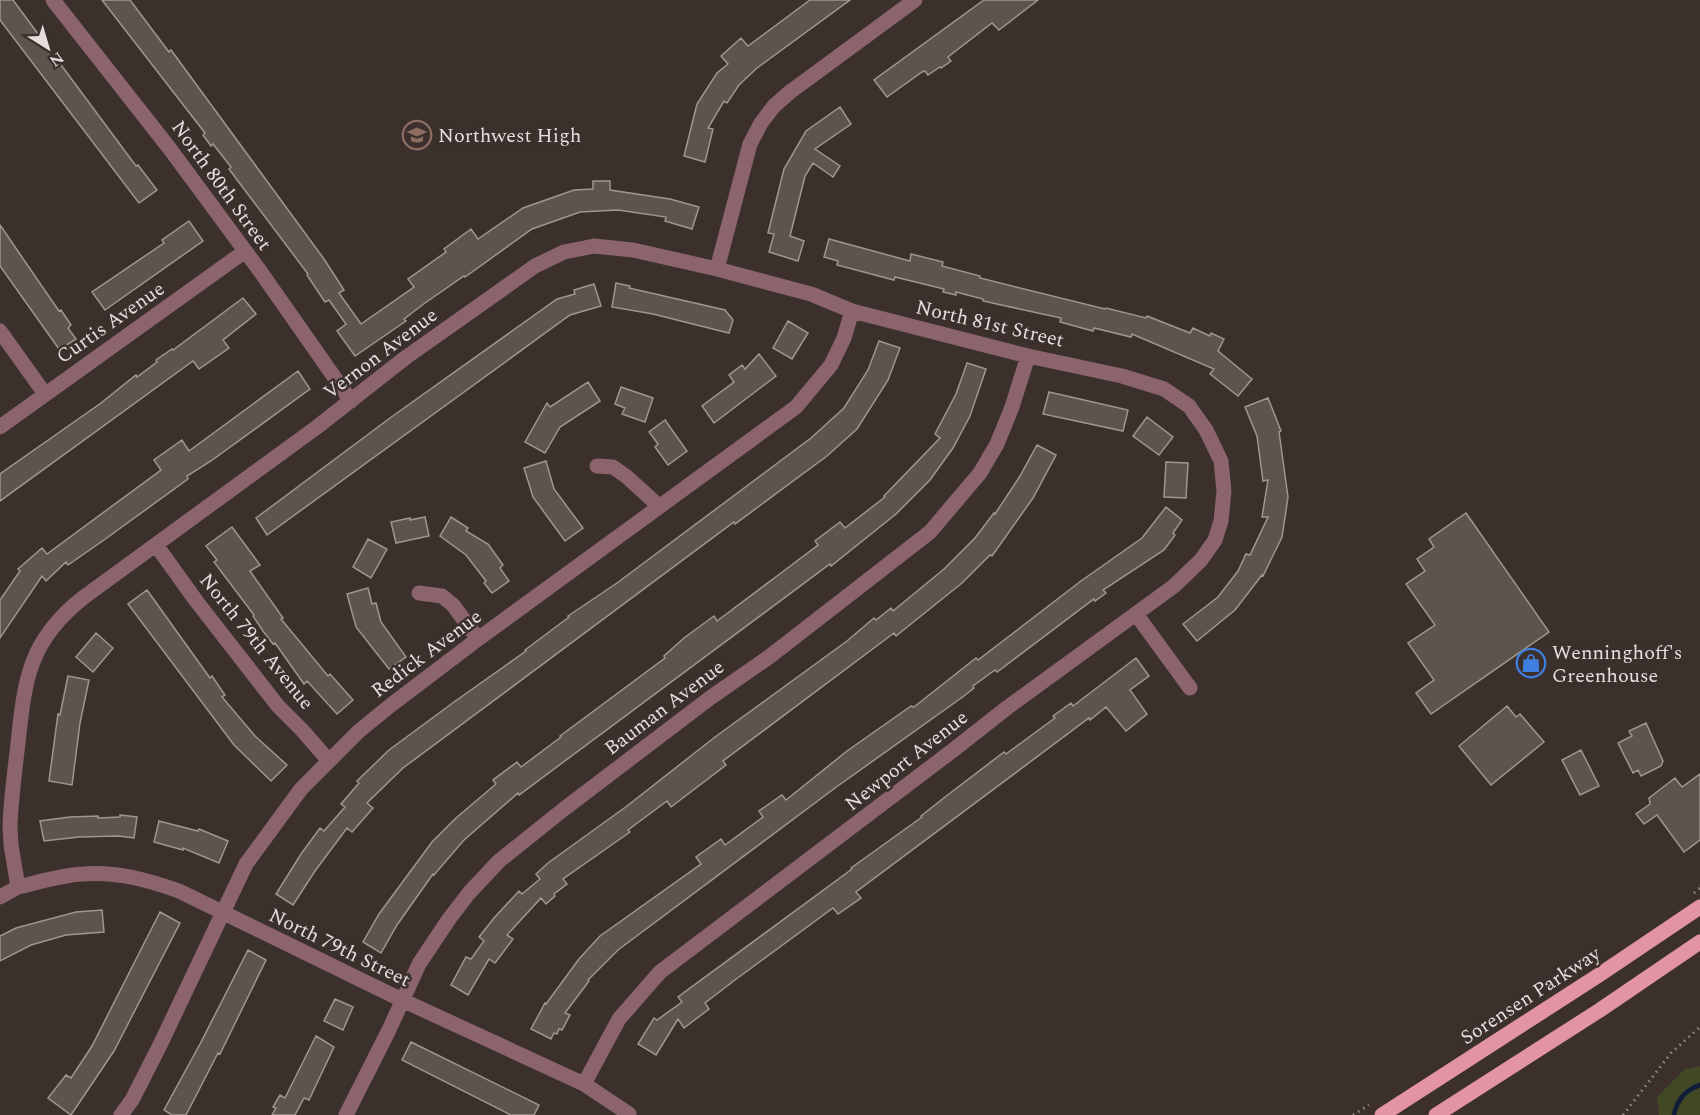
<svg xmlns="http://www.w3.org/2000/svg" width="1700" height="1115" font-family="Spectral,serif">
<style>
.green{fill:#424724}
.lines{fill:none;stroke-linecap:round;stroke-linejoin:round}
.stream{stroke:#101d38;stroke-width:4.5}
.building{fill:#5c554c;stroke:#9f978d;stroke-width:1.5}
.path{stroke:#948b88;stroke-width:3;stroke-dasharray:1.5 4.5;stroke-linecap:butt}
.minor{stroke:#8b646c;stroke-width:15}
.major{stroke:#e293a4;stroke-width:15}
.labels{text-anchor:middle;stroke-width:5;stroke-linejoin:round;paint-order:stroke}
.poi-label{font-size:20px;fill:#e5dedc;stroke:#3b302c;text-anchor:start}
.street-label{font-size:20px;fill:#e5dedc;stroke:#3b302c}
</style>
<rect width="100%" height="100%" fill="#3b302c"/>
<!-- green -->
<path class="green" d="M1700,1066v49h-41l-2,-18 28,-28z"/>
<g class="lines">
<!-- stream -->
<path class="stream" d="M1674,1115c3,-15 11,-25 26,-30"/>
</g>
<!-- building -->
<path class="building" d="M0,0h13l123,166 2,-1 19,25 -18,13 -139,-183z
M102,0h28l39,52 2,-2 153,209 20,31 -5,3 22,31 53,-37 -6,-8 38,-27 -2,-3 27,-20 7,10 45,-31 51,-18 19,-1v-8h17v9l60,9 29,8 -7,22 -27,-8 1,-4 -48,-7 -38,2 -48,17 -67,48 -1,-1 -39,27 -21,16 2,2 -51,35 -18,-25 9,-7 -17,-24 -4,2 -18,-27 1,-1 -79,-105 2,-2 -18,-23 -2,2 -8,-11 2,-2z
M810,0h40l-93,68 -18,17 -12,18 -3,-2 -16,27 5,1 -8,33 -21,-6 13,-52 20,-31 11,-9 -7,-8 20,-18 7,8z
M984,0h54l-39,30 -7,-7 -44,34 3,4 -10,7 -1,-1 -12,8 -3,-4 -3,1 -35,25 -13,-17z
M840,107l11,17 -36,25 25,17 -7,11 -20,-14 -8,13 -15,60 14,5 -6,20 -29,-9 5,-18 -6,-1 16,-64 22,-38z
M189,221l14,20 -98,69 -13,-18 72,-49 -2,-3z
M0,225l59,86 2,-1 10,15 -3,3 8,11 -11,7 -6,3 -59,-83z
M829,239l81,22 1,-7 32,8 -1,4 38,10v2l125,31 1,-1 40,10 1,-2 43,17 3,-5 17,8 1,-3 13,6 -6,12 34,28 -14,17 -28,-22 4,-5 -82,-35 -1,3 -37,-9 -1,3 -33,-9 1,-4 -78,-17v-2l-27,-7v3l-13,-3 1,-3 -49,-12 -1,3 -57,-15 1,-4 -14,-4z
M616,283l14,3 -1,2 96,22 8,10 -4,13 -76,-19 -41,-7z
M594,284l7,22 -31,9 -303,220 -11,-17 134,-100 167,-119 18,-5 -1,-4z
M243,298l13,16 -33,26 6,8 -30,21 -6,-8 -193,140v-27l101,-71 35,-28 1,2 20,-15 -1,-2 16,-11 1,1z
M788,321l20,12 -16,26 -19,-11z
M879,341l21,7 -12,32 -31,49 -30,27 -92,68 -1,-2 -331,246 -36,35 6,5 -21,24 -5,-4 -32,43 -22,34 -17,-11 25,-40 19,-26 4,3 21,-24 -4,-3 18,-21 -2,-2 32,-31 65,-48 72,-51 -1,-1 44,-33 -1,-1 49,-33 194,-145 33,-30 24,-38z
M759,354l17,22 -62,47 -12,-17 32,-24 -5,-7 13,-10 3,4z
M967,363l19,6 -16,47 -17,32 -23,32 -34,34 -65,52 -1,-2 -311,231 -1,-2 -54,47 -30,35 -1,-1 -36,51 -16,28 -18,-11 16,-28 53,-72 24,-24 40,-34 -3,-4 24,-18 4,5 40,-30 -1,-1 105,-78 -1,-2 20,-18 30,-22 3,5 64,-48 37,-28 -3,-4 25,-19 5,6 40,-31 -1,-1 56,-58 -5,-4 21,-40z
M298,371l12,18 -99,72 -24,15 1,3 -84,61 -36,25 -2,-3 -20,19 -4,-5 -42,62v-38l20,-29 -2,-2 24,-21 5,6 114,-84 -7,-10 28,-20 7,11z
M588,382l12,19 -40,26 -15,26 -20,-11 22,-39 3,4z
M621,387l32,11 -8,24 -23,-8 3,-6 -10,-4z
M1049,392l79,18 -5,21 -80,-17z
M1268,398l13,33 -2,1 9,65 -6,40 -19,39 -1,-1 -27,35 -38,31 -14,-17 35,-27 20,-26 8,-17 4,1 18,-38h-6l6,-37 -5,1 -6,-45 -12,-29z
M1147,417l26,20 -14,18 -26,-19z
M665,420l22,31 -19,14 -13,-18 3,-3 -9,-12z
M1037,445l19,10 -23,43 -41,58 -2,-1 -28,28 -66,53 -2,-3 -171,128 3,4 -55,42 -4,-6 -39,29 2,2 -67,47 4,5 -13,10 1,2 -9,8 -5,-6 -34,37 6,4 -18,24 -6,-4 -21,36 -17,-10 15,-28 5,2 13,-18 -5,-4 15,-19 25,-27 3,3 18,-15 -4,-5 12,-11 79,-57 88,-69 132,-96 27,-23 2,2 15,-12 2,3 51,-42 31,-31 19,-25 1,1 25,-38z
M546,461l8,28 29,39 -18,13 -32,-44 -9,-29z
M1166,462l22,1 -2,35 -22,-1z
M1166,507l16,13 -9,13 2,2 -11,15 -61,40 3,3 -11,8 -1,-2 -97,73 -2,-2 -22,16 1,2 -10,8 -129,92 -217,162 -30,30 1,1 -24,32 5,2 -8,15 -3,-1 -2,5 -3,-1 -3,6 -20,-10 14,-26 1,1 33,-45 21,-23 101,-72 -5,-7 25,-18 4,6 38,-28 -4,-6 23,-16 4,5 61,-49 64,-45 3,1 62,-49 2,2 103,-79 61,-43z
M1466,513l83,119 -118,82 -15,-21 18,-13 -26,-37 27,-18 -29,-41 19,-13 -8,-12 17,-12 -5,-8z
M425,517l4,19 -33,7 -5,-21 19,-4v2z
M451,517l17,11 -2,3 22,13 15,21 -3,3 9,13 -17,12 -8,-10 2,-2 -20,-26 -26,-19z
M232,527l28,38 -10,6 33,47 -2,1 47,57 2,-2 23,26 -16,14 -30,-33 -3,3 -29,-41 -2,1 -10,-13 -10,-15 1,-1 -40,-53 3,-2 -11,-14z
M368,539l19,10 -16,29 -18,-11z
M368,588l4,16 4,-1 5,19 25,35 -17,12 -33,-42 -9,-33z
M147,590l63,88 2,-2 13,19 -3,2 33,39 32,29 -16,16 -37,-36 -106,-141z
M96,633l17,15 -20,24 -17,-15z
M1136,658l13,18 -19,14 17,24 -21,17 -20,-24 -16,13 -1,-2 -233,174 5,6 -23,16 -5,-6 -98,72 -30,23 4,6 -25,19 -6,-9 -22,36 -18,-11 16,-26 3,2 25,-18 -4,-5 174,-128 -1,-1 71,-51 -1,-1 24,-19 59,-45 2,2 49,-36 -2,-2 18,-13 2,3z
M68,676l21,4 -9,43 -8,62 -23,-4 9,-67 2,1z
M1507,706l9,11 4,-3 24,28 -53,43 -32,-39z
M1646,723l17,38 -2,5 -20,10 -3,-6 -5,3 -15,-30 14,-7 -3,-5z
M1581,750l18,36 -19,9 -18,-35z
M1700,774v66l-16,12 -27,-37 -13,9 -8,-10 14,-10 -1,-6 26,-20 7,9z
M120,815l17,2 -3,21 -16,-2 -39,1 -35,4 -4,-20 30,-4 28,-1v2l22,-1z
M159,821l39,10 1,-2 29,12 -9,22 -36,-15v2l-29,-8z
M102,910l2,22 -38,3 -35,10 -31,16v-25l16,-8 60,-16z
M160,912l20,11 -66,128 -43,64 -23,-17 18,-23 5,3 21,-32z
M248,950l18,10 -46,94 -2,-1 -32,62h-14l-8,-5 36,-66z
M335,999l18,8 -10,23 -19,-9z
M316,1036l18,11 -25,53 -5,-2 -9,17h-23l4,-7 -3,-1 7,-12 5,3z
M411,1042l128,63 -5,10h-23l-109,-55z"/>
<g class="lines">
<!-- path -->
<path class="path" d="M1694,893l6,-5
M1353,1115l16,-10
M1623,1115l48,-62 29,-26"/>
<!-- minor -->
<path class="minor" d="M53,0l117,149 90,122 91,130
M717,269l33,-125 11,-21 13,-17 16,-14 125,-92
M0,331l45,63
M0,427l244,-175
M597,466l16,1 14,10 32,29
M156,545l41,57 81,104 24,24 27,31
M419,593l23,3 11,9 25,34
M1136,614l54,74
M18,887c21,-5 43,-12 65,-13 33,-3 65,6 96,17l223,109 182,84 45,30
M0,897l18,-10 -7,-42 -1,-19c1,-28 5,-56 8,-83 7,-65 11,-103 66,-146l233,-170 88,-69 130,-92 29,-14 30,-6 39,4 84,19 94,25 41,17 176,45 94,20 42,13 25,17 17,24 15,31 3,30 -3,30 -6,19 -14,20 -27,26 -166,121 -56,44 -292,221 -41,47 -35,65
M121,1115l11,-15 28,-55 86,-181 55,-75 58,-58 32,-26 87,-66 318,-232 35,-42 13,-27 8,-27
M346,1115l43,-85 30,-66 30,-45 20,-26 30,-32 65,-52 146,-111 59,-41 161,-125 50,-59 17,-29 15,-37 16,-51"/>
<!-- major -->
<path class="major" d="M1382,1115l217,-140 101,-68
M1436,1115l164,-105 100,-68"/>
</g>
<!-- icons -->
<defs>
<g id="school-ring" transform="scale(1.5)"><circle r="9.5" fill="#3b302c" stroke="#8d6e63" stroke-width="1.5"/><path d="M0-5L7-2L0 1L-7-2ZM-4 1L0 2.5L4 1V4Q0 6-4 4Z" fill="#8d6e63"/></g>
<g id="shop-ring" transform="scale(1.5)"><circle r="9.5" fill="#3b302c" stroke="#3f7fe0" stroke-width="1.5"/><path d="M-5-2.5h2.3a2.7 3.5 0 0 1 5.4 0H5L5.5 6h-11ZM-1.5-2.5h3a1.5 2.3 0 0 0-3 0Z" fill="#3f7fe0"/></g>
</defs>
<g fill-rule="evenodd">
<use href="#school-ring" x="417" y="135"/>
<use href="#shop-ring" x="1531" y="663"/>
</g>
<g class="labels">
<!-- poi labels -->
<g class="poi-label">
<text x="438" y="142">Northwest High</text>
<text x="1552" y="659">Wenninghoff's<tspan x="1552" dy="23">Greenhouse</tspan></text>
</g>
<!-- street labels -->
<g class="street-label">
<text transform="translate(222 185) rotate(54)" y="7">North 80th Street</text>
<text transform="translate(110 322) rotate(-35)" y="7">Curtis Avenue</text>
<text transform="translate(990 323) rotate(13)" y="7">North 81st Street</text>
<text transform="translate(380 353) rotate(-37)" y="7">Vernon Avenue</text>
<text transform="translate(257 641) rotate(51)" y="7">North 79th Avenue</text>
<text transform="translate(426 653) rotate(-37)" y="7">Redick Avenue</text>
<text transform="translate(664 707) rotate(-37)" y="7">Bauman Avenue</text>
<text transform="translate(906 760) rotate(-38)" y="7">Newport Avenue</text>
<text transform="translate(340 947) rotate(26)" y="7">North 79th Street</text>
<text transform="translate(1530 995) rotate(-33)" y="7">Sorensen Parkway</text>
</g>
</g>
<!-- north arrow -->
<g transform="translate(48 48) rotate(143)" stroke="#3b302c" stroke-width="4.5" paint-order="stroke">
<path d="M0-4.5L10 22L0 15L-10 22Z" fill="#e5dedc"/>
<text y="-9" font-size="16" font-weight="bold" text-anchor="middle" fill="#e5dedc">N</text>
</g>
</svg>
